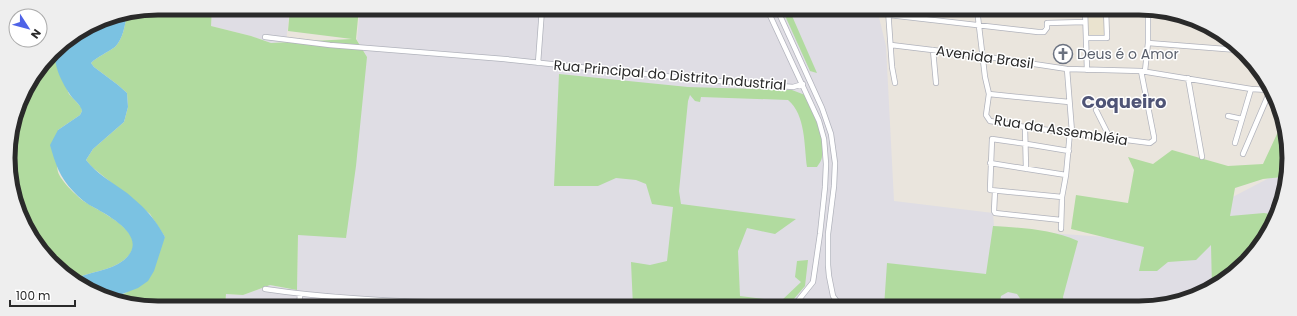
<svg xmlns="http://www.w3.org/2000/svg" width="1297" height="316" font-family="Poppins,sans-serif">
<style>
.industrial{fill:#dfdde4}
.education{fill:#eae3cf}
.green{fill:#b1db9f}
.water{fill:#7bc2e2}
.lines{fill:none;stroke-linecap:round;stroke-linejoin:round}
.minor-casing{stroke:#b1b3bc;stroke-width:6}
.minor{stroke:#fff;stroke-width:4.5}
.labels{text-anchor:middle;stroke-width:3;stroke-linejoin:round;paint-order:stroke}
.worship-label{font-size:14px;fill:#5b616d;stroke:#fff;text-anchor:start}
.street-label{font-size:14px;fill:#2a2a2a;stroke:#fff}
.district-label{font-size:18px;font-weight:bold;fill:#4f5476;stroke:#fff}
.rim{fill:none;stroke:#2a2a2a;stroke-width:5}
</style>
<rect width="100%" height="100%" fill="#eae5dd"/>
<!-- industrial -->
<path class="industrial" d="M212,8h78l-4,34 -15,1 -20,-7 -40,-10z
M360,8l517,1 9,37 8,155 99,12 1,13 68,8 88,6 125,-65 13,3 -15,47 -28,39 -40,29 -47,14h-745l-37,-4v-7l-1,11h-150l1,-13 17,1 27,-10 27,5 1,-55 69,-178 -10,-17z"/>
<!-- education -->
<path class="education" d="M1087,9h18l1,27h-19z"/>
<!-- green -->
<path class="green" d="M158,8h54l-1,18 40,10 20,7 81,-4 -64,-8 2,-23h69l-3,31 11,18 -11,109 -10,72 -48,-3 -1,55 -27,-5 -27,10 -17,-1 -1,13h-87l-26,-9 14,-5 39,-56 -15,-23 -58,-47 -6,-7 7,-11 31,-27 4,-15 -1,-14 -9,-8 -24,-18 -3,-4c7,-7 16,-10 24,-16 8,-8 10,-22 12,-33z
M782,9h7l28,64 -7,-2z
M57,48l-2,11 14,35 12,13 1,4 -2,4 -22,15c0,8 -2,36 0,42 3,9 17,22 24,28 15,11 74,34 42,60 -14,11 -35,12 -51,19l-34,-30 -26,-52 -5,-49 15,-56z
M559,74l129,13 104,3 13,5c7,16 21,43 17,61 0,4 -3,8 -5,11h-10c-3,-21 -1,-52 -19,-67l-87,-3 -1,5 -5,-1 -5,-6 -2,6 -9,90 2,13 115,15 -21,15 -28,-6 -9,23 2,45 41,5 20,-19 -6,-5 2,-16 11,-1 -3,26 -18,21h-154l-2,-45 19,3 17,-4 6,-54 -21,-3 -6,-20 -10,-4 -20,-2 -18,8h-44z
M1275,107l4,2 5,10 3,49 -4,9 -20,2 -28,9 -5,28 34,-3 12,2 -3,10 -28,39 -33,24 -1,-43 -15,15 -28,2 -11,9h-18l5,-24 -73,-18 5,-34 52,8 6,-33 -6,-13 25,7 19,-14 56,16 35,-2 20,-43 -10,-9z
M993,226c30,2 57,3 85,15l-15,56 2,10h-39l-9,-13 -9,-2 -7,4 -2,11h-115l3,-44 99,11z"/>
<!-- water -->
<path class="water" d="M127,14c-2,11 -4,25 -12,33 -8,6 -17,9 -24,16l3,4 24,18 9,8 1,14 -4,15 -31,27 -7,11c11,14 27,23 41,33 18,15 27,24 38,44l-11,34 -6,10 -10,7 -26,10 -29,-10 -10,-9c16,-7 37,-8 51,-19 26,-22 -13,-43 -29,-52 -8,-4 -16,-10 -22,-17 -13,-13 -18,-28 -23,-46l8,-15 22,-15 2,-4c-2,-8 -9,-11 -13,-18 -8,-12 -20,-35 -10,-48l42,-26z"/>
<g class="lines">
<!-- minor casing -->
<g class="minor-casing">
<path id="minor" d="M767,9l52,112 5,18 2,25 -1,23 -5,47 -7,48 -20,25
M777,9l45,99 9,26 4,29 -1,23 -6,48v31l1,11 4,20 8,11
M888,9l4,58 3,16
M977,9l8,68 4,17 -3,21 4,6 35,6 125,16 4,-3v-3l-13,-66
M1085,9l2,61
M889,15l149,17h6l3,-4v-5l38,-1
M265,37l65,8 174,14 189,20 100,8 10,-3
M1086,38h21l-1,-29
M1148,43l90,7
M891,45l91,11 85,13 74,2 110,18 18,1
M933,50l3,33
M538,63l4,-54
M1067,69l5,63
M1145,71l3,-28v-34
M1188,78l14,79
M989,94l80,8
M1096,110l14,28
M1228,116l14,3
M1025,127l1,42
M1235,143l16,-54
M1243,154l27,-63
M990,163l76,12
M995,191l-1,20 1,2 66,7
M1062,197l-72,-7 2,-51 35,5 42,7
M1061,229l1,-32 4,-22 4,-43
M265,289c67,10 136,13 204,14
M478,303l31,4
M299,307l1,-13
M463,307c5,-4 11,-5 17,-3
M796,307c13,-5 25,-6 38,0"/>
</g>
<!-- minor -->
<use href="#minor" class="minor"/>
</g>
<!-- icons -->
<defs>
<g id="church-ring" transform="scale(1)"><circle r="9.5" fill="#fff" stroke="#6b7280" stroke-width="1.5"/><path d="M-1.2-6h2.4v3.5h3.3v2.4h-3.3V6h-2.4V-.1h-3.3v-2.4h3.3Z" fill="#6b7280"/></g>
</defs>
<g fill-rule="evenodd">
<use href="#church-ring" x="1063" y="54"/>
</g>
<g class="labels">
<!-- worship labels -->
<g class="worship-label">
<text x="1077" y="59">Deus é o Amor</text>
</g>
<!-- street labels -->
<g class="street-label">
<text transform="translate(985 57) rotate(8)" y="5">Avenida Brasil</text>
<text transform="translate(670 75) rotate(5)" y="5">Rua Principal do Distrito Industrial</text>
<text transform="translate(1061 130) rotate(9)" y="5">Rua da Assembléia</text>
</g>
<!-- district labels -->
<g class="district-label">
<text x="1124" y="108">Coqueiro</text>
</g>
</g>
<!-- crop -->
<path d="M0 0H1297V316H0ZM158 15H1139A143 143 0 0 1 1282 158V158A143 143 0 0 1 1139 301H158A143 143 0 0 1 15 158V158A143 143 0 0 1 158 15Z" fill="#eee" fill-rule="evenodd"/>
<path class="rim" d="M158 15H1139A143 143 0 0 1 1282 158V158A143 143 0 0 1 1139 301H158A143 143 0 0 1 15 158V158A143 143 0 0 1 158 15Z"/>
<!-- north arrow -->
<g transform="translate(28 28) rotate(126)"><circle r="19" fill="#ffffff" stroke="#aaaaaa"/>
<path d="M0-3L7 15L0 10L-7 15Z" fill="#4e63e7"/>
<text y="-6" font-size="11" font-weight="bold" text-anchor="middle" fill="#2a2a2a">N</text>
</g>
<!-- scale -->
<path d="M10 300v6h65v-6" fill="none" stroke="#2a2a2a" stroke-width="2"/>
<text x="16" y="300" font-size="12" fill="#2a2a2a" stroke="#ffffff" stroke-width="3" paint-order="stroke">100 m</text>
</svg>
